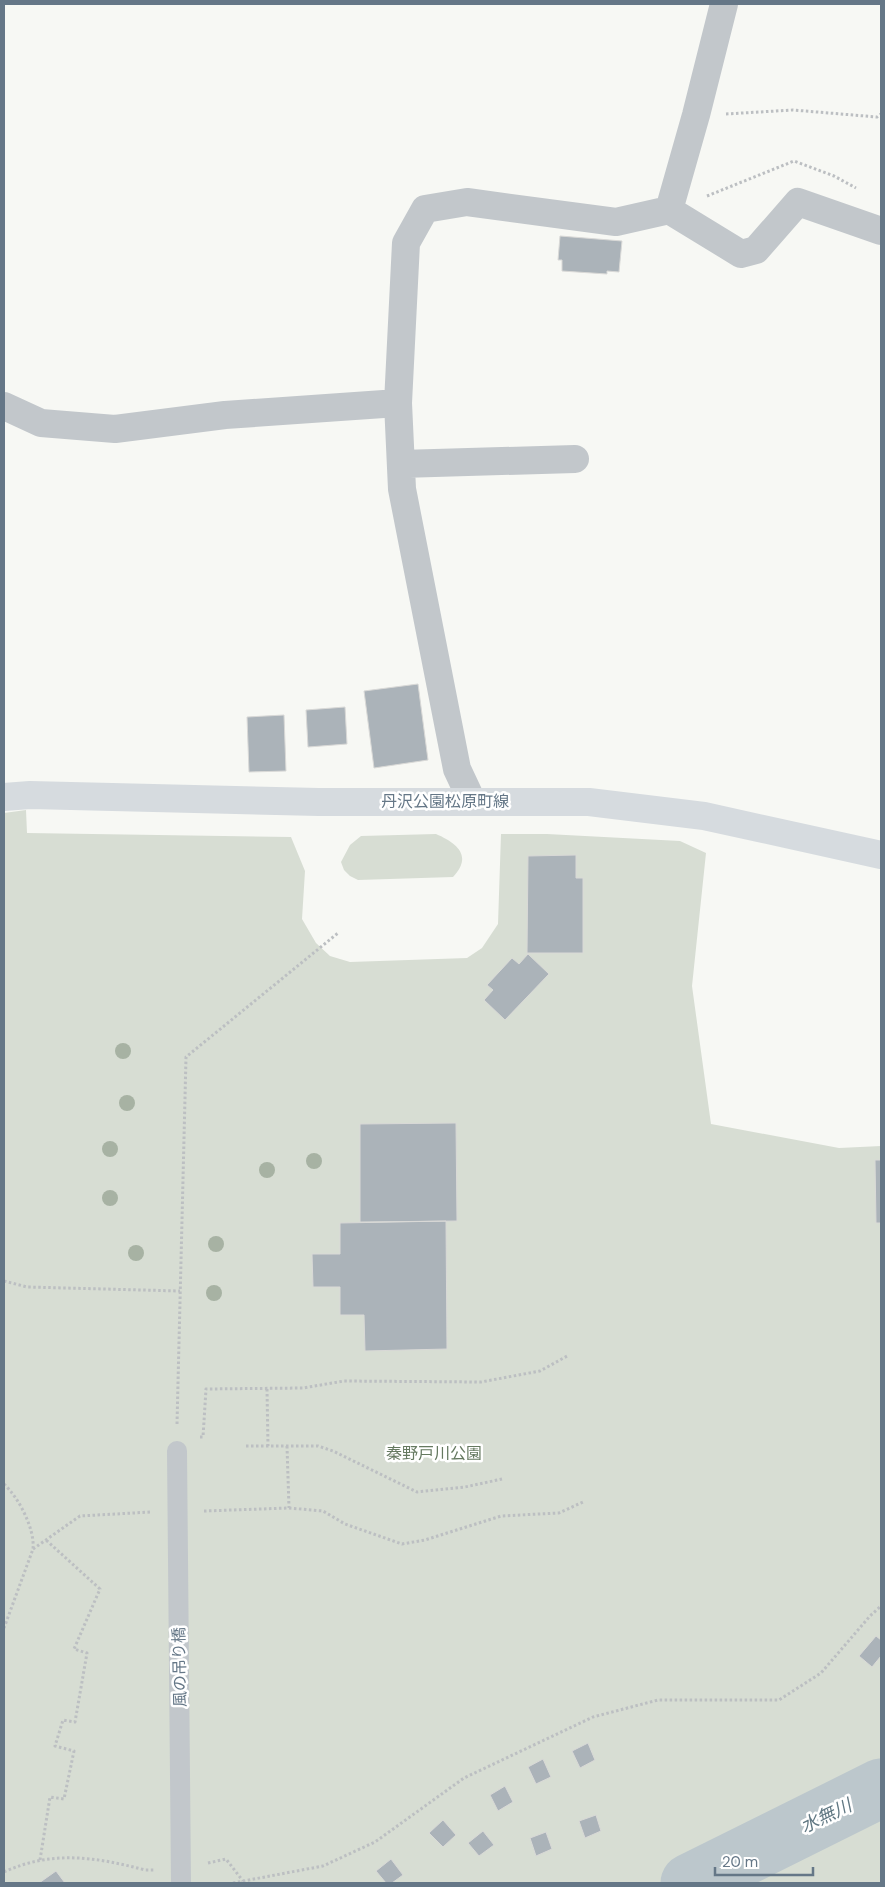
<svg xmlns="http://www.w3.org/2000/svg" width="885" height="1887" font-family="'DM Sans','Noto Sans JP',sans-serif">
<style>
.green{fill:#d7ddd3}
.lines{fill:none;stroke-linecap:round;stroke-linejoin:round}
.river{stroke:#bcc7cc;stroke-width:59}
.building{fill:#abb3b9;stroke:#d9d9d7}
.path{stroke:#bcbfc2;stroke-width:3;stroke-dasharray:2.5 2.5;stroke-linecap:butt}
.pedestrian{stroke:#c2c7cb;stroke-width:20}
.minor{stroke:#c2c7cb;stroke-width:28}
.secondary{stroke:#d6dbdf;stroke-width:28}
.tree{fill:#a7b2a3}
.labels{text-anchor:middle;stroke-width:5;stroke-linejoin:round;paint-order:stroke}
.street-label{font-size:16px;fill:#657787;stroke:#fff}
.park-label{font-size:16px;fill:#657960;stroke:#fff}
.water-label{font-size:18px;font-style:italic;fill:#617883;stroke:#fff}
</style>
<rect width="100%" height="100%" fill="#f7f8f4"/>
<!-- green -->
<path class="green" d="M26,810l1,23 264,4 14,34 -3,48 14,24 14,13 20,6 117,-4 15,-10 16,-24 3,-90h46l133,7 26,12 -14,133 19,138 128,24 42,-2v737h-877v-1070z
M436,834c21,9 37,22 17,43l-95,3 -8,-4 -6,-6 -3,-8 9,-17 11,-9z"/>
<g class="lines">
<!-- river -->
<path class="river" d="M690,1883l191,-95"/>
</g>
<!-- building -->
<path class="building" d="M560,236l62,5 -3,31 -12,-1v3l-45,-3v-11h-4z
M418,684l10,76 -54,8 -10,-77z
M345,707l2,37 -39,3 -2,-37z
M284,715l2,56 -37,1 -2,-55z
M576,855v23h7v75h-56l1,-97z
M528,954l21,20 -44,46 -21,-20 9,-10 -6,-5 25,-27 7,6z
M456,1123l1,98 -97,1v-98z
M875,1160h6v63h-5z
M446,1221l1,128 -82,2 -1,-36h-24v-28h-27l-1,-33h28v-31z
M876,1636l5,4v16l-9,11 -13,-11z
M588,1743l7,17 -15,8 -8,-17z
M543,1759l8,18 -15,7 -8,-17z
M505,1786l8,16 -15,9 -8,-16z
M596,1815l5,16 -16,7 -6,-17z
M443,1820l13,15 -13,12 -14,-14z
M483,1831l11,14 -15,11 -11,-13z
M546,1832l6,17 -16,7 -6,-18z
M391,1859l12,16 -11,8h-6l-10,-12z
M56,1871l9,12h-26z"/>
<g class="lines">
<!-- path -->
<path class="path" d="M726,114l67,-4 84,7 4,-3
M707,196l87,-35 40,15 22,12
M4,1281l23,6 153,4
M267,1389l1,57
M177,1424l9,-367 152,-124
M200,1437h3l3,-48 97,-1 41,-7 137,1 59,-11 29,-16
M246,1446h72l15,5 84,41 48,-5 37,-8
M287,1446l2,62
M4,1484c15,14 31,45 29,65l-29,79
M204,1511l85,-3 34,3 22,13 57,20 23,-4 76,-24 58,-3 24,-11
M33,1549l47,-33 71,-4
M40,1860l10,-63 14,2 10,-48 -19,-5 8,-26 12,2 12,-69 -13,-4 26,-60 -54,-49
M208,1863l18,-4 17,22
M4,1872c48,-22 92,-15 141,-2h9
M233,1883l90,-17 52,-24 89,-64 129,-61 65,-17h121l42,-27 49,-57 11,-10"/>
<!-- pedestrian -->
<path class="pedestrian" d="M177,1451l4,432"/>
<!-- minor -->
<path class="minor" d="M669,210l27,-95 28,-111
M4,406l37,17 74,6 110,-14 173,-12
M401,464l174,-5
M472,801l-15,-32 -55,-280 -4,-86 8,-160 19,-34 42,-7 149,20 53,-12 72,44 15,-4 42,-48 83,29"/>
<!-- secondary -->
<path class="secondary" d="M4,797l26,-2 289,7h270l115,14 177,39"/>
</g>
<!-- trees -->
<g class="tree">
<circle cx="123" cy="1051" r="8"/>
<circle cx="127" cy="1103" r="8"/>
<circle cx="110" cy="1149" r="8"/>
<circle cx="314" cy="1161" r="8"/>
<circle cx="267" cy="1170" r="8"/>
<circle cx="110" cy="1198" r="8"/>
<circle cx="216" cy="1244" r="8"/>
<circle cx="136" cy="1253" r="8"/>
<circle cx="214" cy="1293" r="8"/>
</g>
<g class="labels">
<!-- street labels -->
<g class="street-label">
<text x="445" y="807">丹沢公園松原町線</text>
<text transform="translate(179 1667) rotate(-91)" y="6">風の吊り橋</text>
</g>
<!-- park labels -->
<g class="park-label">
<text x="434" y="1459">秦野戸川公園</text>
</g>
<!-- water labels -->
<g class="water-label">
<text transform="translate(826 1816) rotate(-26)" y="6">水無川</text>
</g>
</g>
<!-- border -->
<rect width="885" height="1887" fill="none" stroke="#657787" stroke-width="10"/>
<!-- scale -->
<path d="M715 1867v8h98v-8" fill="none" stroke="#657787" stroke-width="2.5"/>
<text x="722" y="1867" font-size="15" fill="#657787" stroke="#ffffff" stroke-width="4" paint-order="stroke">20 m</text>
</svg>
